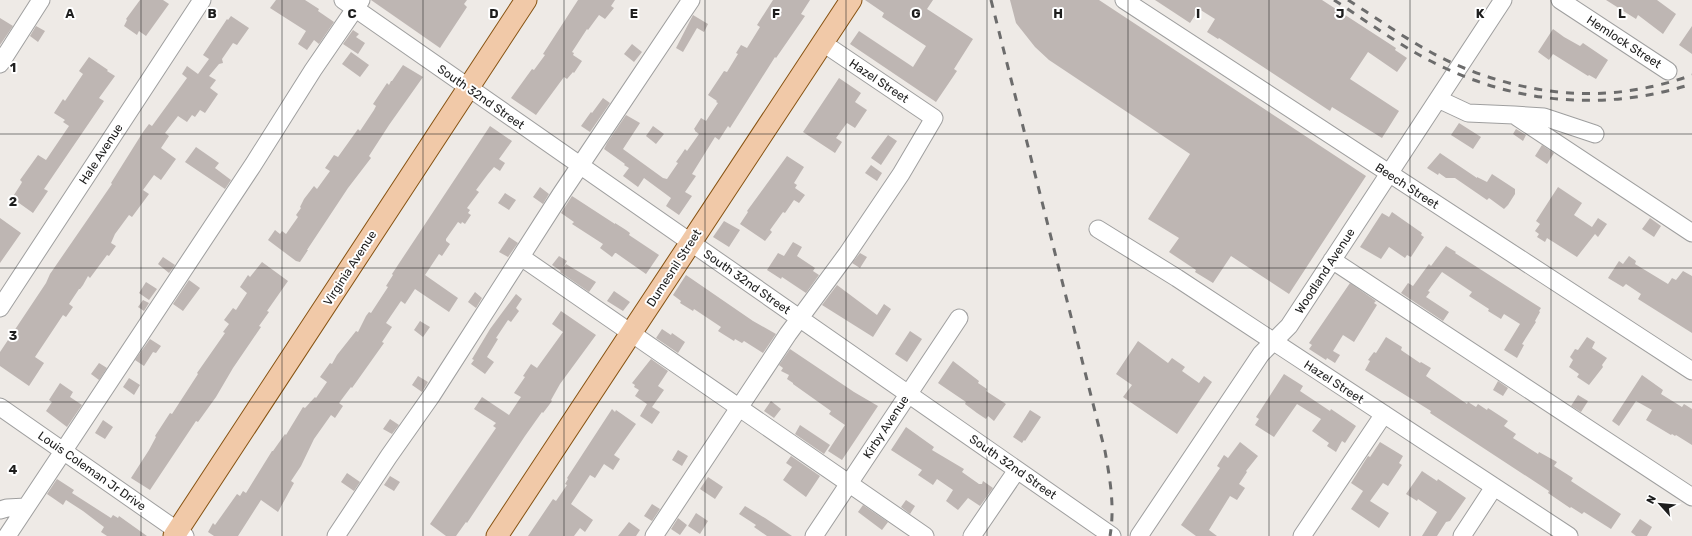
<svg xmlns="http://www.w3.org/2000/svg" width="1692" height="536" font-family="Rubik,sans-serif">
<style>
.building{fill:#beb6b3}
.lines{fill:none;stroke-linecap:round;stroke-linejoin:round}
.minor-casing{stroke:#9f9f9f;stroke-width:19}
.major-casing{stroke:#875312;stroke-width:23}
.minor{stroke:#fff;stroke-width:17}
.major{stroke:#f1c9a8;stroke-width:21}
.rail{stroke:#6c6c6c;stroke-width:3;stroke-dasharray:8 8;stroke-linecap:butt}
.grid{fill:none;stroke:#1e1e1e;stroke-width:1;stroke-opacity:0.55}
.labels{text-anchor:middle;stroke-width:4;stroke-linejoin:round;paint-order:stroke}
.street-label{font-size:12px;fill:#1e1e1e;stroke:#fff}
.grid-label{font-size:13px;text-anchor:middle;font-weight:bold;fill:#1e1e1e;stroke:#fff;stroke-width:4;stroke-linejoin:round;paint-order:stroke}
</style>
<rect width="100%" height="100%" fill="#eeeae6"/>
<!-- building -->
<path class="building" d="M140,0h23l6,4 -23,32 -7,-5 -2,4 -13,-9 3,-6 -1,-1z
M276,0h29l14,9 -1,2 16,11 -15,22 -5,-4 -7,10 -9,-6 8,-13 -36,-23z
M371,0h96l-3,4 3,3 -27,41z
M578,0h37l-4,6 3,2 -9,11 -6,-4 -11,15 -1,-1 -15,23 2,1 -1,2 9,6 -8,12 -1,-1 -6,7 -3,-2 -28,38 -25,-17 21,-29 2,1 11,-15 -2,-1z
M773,0h37l-9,14 4,2 -29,42 -1,-1 -45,71 -2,-2 -9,14 -4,-3 -23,37 4,2 -11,16 7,4 -13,19 -13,-9 5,-8 -27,-20 -6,9 -15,-11 6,-8 -5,-3 1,-1 -21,-15 3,-6 19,-28 14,8 -17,26 40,29 4,1 11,-16 -2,-1 5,-7 4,-6 2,2 12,-17 -4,-3v-1l-1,-1 7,-11 5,3 12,-18 -2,-1 1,-1 -9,-6 16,-24 3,1 11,-18 -2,-1 5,-8 6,3 13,-21 -3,-2z
M865,0h68l-6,9 46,30 -19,30 3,2 -21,31 -86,-58 9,-13 54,36 13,-21 -44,-29 2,-4z
M1010,0h89l267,176 -77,118 -58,-38 -18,27 -18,-11 1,-2 -27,-18 10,-14 -31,-19 42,-65 -141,-94 -14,-13 -19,-24z
M1155,0h167l74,48 -1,2 12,8 -10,14 -29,-20 -18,27 49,32 -17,27 -50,-31 -2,4 -111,-73 -1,1 -11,-7 8,-13 -16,-10 -9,14z
M1606,0h51l19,14 -13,20 -25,-19 -2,4z
M693,15l15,9 -4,8 -7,-4 -14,24 -7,-4z
M231,16l18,12 -12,17 -4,-2 -11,16 1,4 -4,1 -10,12 7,4 -6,8 8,6 -13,19 -5,-3 -5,7 -3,-2 -5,7 -9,-6 -13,17 4,3 -8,12 15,11 -15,21 -7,-5 -11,15 6,4 -17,23 -3,-2 -14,19 -4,9 5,3 -7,10 -2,-1 -17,23 -2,-2 -5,9 -3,4h-1l-10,15 4,3 -7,10 -3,-2 -28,42 9,6 -15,23 -29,-20v-14l46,-69 4,-9 62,-90 -1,-1 32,-51 6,-8 3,2 35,-48 -5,-4 5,-8 11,8 11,-15 -6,-4 24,-36 1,1z
M0,18l13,8 -13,19z
M36,26l9,5 -7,11 -8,-6z
M1692,26v28l-13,-9z
M1553,29l11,8 16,9 3,-3 25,17 -12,19 -7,-4 -1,1 -35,-22 -4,6 -11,-8z
M353,30l6,4 -3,3 9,6 -7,11 -15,-10z
M632,44l10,8 -8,10 -10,-8z
M351,52l18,13 -9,12 -18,-13z
M89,57l19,13 -1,1 8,5 -16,22 5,3 -60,88 4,2 -15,22 -21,-15 9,-14 1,-2 -2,-2 18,-25 8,5 23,-34 -6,-4 2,-2 -11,-7 9,-14 2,2 18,-27 -4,-3z
M403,65l20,12 -34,48 -20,31 2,2 -23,30 -41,62h1l-8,12 -4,-1 -28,-21 7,-10 5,4 2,-3 4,3 12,-17 -2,-2 5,-7 -1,-1 4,-8 10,-13 3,3 13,-18 -5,-3 9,-13 4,2 20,-28 2,2 14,-21 2,-4 -3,-2 14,-21 2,2 2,-4h1z
M839,78l22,15 -6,9 12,8 -12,18 -8,-5 -11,15 6,4 -7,11 -32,-21z
M603,98l7,5 -20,29 -9,-6 10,-14 1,1z
M1459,123l22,14 -8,12 -22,-14z
M490,126l22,15 -13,18 6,4 -5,8 -6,-4 -6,7 -12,16 3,2 -12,16 3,2 -2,3 3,2 -6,9 -3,-2 -1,2 -3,-2 -12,17v2l4,3 -8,12 -3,-2 -14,21 33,23 -9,14 -34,-23 -10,15 -4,-3 -15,22 6,4 -10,15 2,1 -32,45 -1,-1 -12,16 4,3 -8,12 -4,-3 -17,24 -13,27 -10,15 3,2 -16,29 -17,-12 -23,36h-24l-6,-4 5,-9 2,2 22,-31 3,2 3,-5 3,2 26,-42h1l12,-17 1,1 17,-28 2,1 10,-11 1,1 11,-16 -7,-5 10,-14 2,1 5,-9 19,-24 2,1 8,-16 3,-4 2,1 17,-26 -2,-1 7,-11 -1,-1z
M653,126l11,8 -8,10 -10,-8z
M1516,129l10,6 -3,6 -10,-7z
M888,135l9,6 -16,24 -10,-7z
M1542,145l12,8 -7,11 -12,-8z
M196,147l23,16 -4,5 16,12 -6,9 -40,-27z
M1440,153l37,25v-1l10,5 5,-8 23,15v5l-7,11 -4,4 -15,-11 -2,2 -32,-22h-9l-7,-5 -1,2 -11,-7z
M787,156l17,11 -10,16 3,2 -2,3 10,7 -6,8 -5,-3 -9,13 -2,-1 -13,18 2,2 -7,9 -25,-17 8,-12 -1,-1z
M871,165l11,8 -5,8 -12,-8z
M540,187l9,7 -6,10 -10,-7z
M1558,187l24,16 -8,12 18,12 6,-9 9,6 -9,13 -3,-3 -18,23 -30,-19 -2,4 -8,-5 2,-3 -4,-3 5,-7 -4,-3z
M505,193l11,7 -7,10 -11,-7z
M572,196l43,28v-1l11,7 4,3 -1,2 30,20 -13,19 -30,-21h-1l-3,4 -12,-9 3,-4 -31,-20 2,-2 -13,-9z
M1392,212l30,21 -1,2 3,2 -13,20 -4,-2 -2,3 -16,-11 -8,12 -21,-12 22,-34 7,4z
M0,218l21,15 -21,30z
M1650,218l11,8 -7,11 -12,-8z
M724,221l16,9 -11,17 -16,-10z
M509,237l9,6 -10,14 -9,-5z
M793,242l9,5 -5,9 18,12 -2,3 6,4 -13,18 -24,-16 -1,2 -14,-9 11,-17 6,3z
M1446,246l10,6 -1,1 86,55 -2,3 1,1 -5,9 1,1 -14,22 2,1 -7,13 -13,-8 16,-26 -16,-10 -3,5 -13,-8 1,-2 -20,-13 3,-4 -30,-20 -14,19 2,1 -4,5 23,15 -6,9 -42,-28 7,-10 5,3 16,-22 2,2z
M860,253l7,4 -7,11 -8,-5z
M559,256l8,5 -6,10 -9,-6z
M1629,256l7,5 -1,3 33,20 4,-6 4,2 7,-9 9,5v57l-54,-34 3,-5 -15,-10 -3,3 -15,-9 11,-17 4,3z
M163,257l12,8 -6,8 -11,-9z
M262,262l26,19 -21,30 2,1 -10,14 2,1 -28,41 -17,29 -18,25 -2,-1 -46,69 -19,-12 18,-28 7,-13 -1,-1 15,-23 2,1 26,-40 -1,-1 28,-40 -2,-1 6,-8 -5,-4 9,-12 3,2 11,-17 -7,-6 8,-12 2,2z
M566,264l30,18 -7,10 -29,-20z
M686,275l67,46 23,13 -13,19 -19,-12 -2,2 -7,-4 -1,2 -16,-10 3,-4 -27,-18 -1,2 -13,-8 1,-2 -8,-6z
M189,280l11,8 -17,23 -10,-7z
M146,282l11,7 -8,11 -10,-7z
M1350,283l26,18 -2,2 3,2 -23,37 -11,-7 -10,16 7,4 -5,8 -8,-5 -1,2 -17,-11 3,-4 -3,-2z
M837,285l40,30 7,-11 7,5 -18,28 -51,-32z
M614,291l16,11 -7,9 -16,-10z
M475,292l7,6 -6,10 -8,-6z
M516,294l6,5 -6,9 3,3 -8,11 -3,-2 -12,18 2,1 -11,18 7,5 -9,12 -14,-10 3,-4 -2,-1 18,-30z
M143,300l6,3 -5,8 -6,-4z
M561,311l35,24 -36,49 -9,16 1,1 -9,12 -1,-1 -17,24 -58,87 -1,-1 -10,14h-10l-16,-12 66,-96 -3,-2 3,-3 -22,-14 8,-12 27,18 12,-18 -7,-4 11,-16 -2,-1 8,-12 6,4 26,-36 -11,-8z
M420,321l10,6 -7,10 -9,-7z
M662,329l9,6 1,-2 13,9 -7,11 -22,-15z
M910,331l12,8 -15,23 -12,-8z
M1386,337l16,10 -1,3 19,13 1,-1 10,6 -5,8 41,28 1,-2 8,5 2,-3 9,6 1,-2 20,13 -4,5 12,8 -3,4 25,16 1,-2 18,10 -3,4 19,12 -2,3 50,33 -10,15 -27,-17 -2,2 -11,-7 -1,1 -22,-15 1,-2 -119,-78 1,-2 -66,-41 5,-9 -2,-1 6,-8 2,1z
M1587,337l8,5 -3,6 15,10 -5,7 1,2 -14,18 -12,-8 2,-3 -10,-7 4,-7 -3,-3 5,-8 3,1z
M150,339l11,7 -5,7 -3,-1 -9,14 -9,-6z
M1138,341l30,22 4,-5 13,9 -3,4 17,12 5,-7 8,6 -35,52 -54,-37 9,-12 -16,-11z
M790,349l64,43 24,14 -36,54 -14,-9 17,-26 -16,-11 2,-3 -38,-27v-1l-6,-4 2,-4 -8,-4 2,-3 -4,-3z
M651,359l17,12 -10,15 6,4 -12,17 8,5 -8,12 -12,-8 7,-12 -12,-8 4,-6 -5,-3 1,-2 -3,-2z
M953,361l26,20 -1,2 9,6 -1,2 20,13 -12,17 -6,-5 -2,3 -9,-6 -12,-9 1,-2 -28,-19z
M99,363l8,5 -8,12 -8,-6z
M1284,374l19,12 -3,5 30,20 1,-2 25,17 -11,17 -3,-2 -6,11 -9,-6 2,-3 -17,-12 9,-12 -24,-15 -23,33 -19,-12 4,-6 -3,-2z
M1642,375l21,15 -2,4 21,13 2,-3 8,5v36l-16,-10 -1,1 -3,-2 -1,1 -25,-15 6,-10 -16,-9 -17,25 -7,-5z
M418,376l10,6 -6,10 -10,-7z
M129,378l11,7 -6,10 -11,-8z
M1498,381l10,7 -5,8 -10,-6z
M60,383l13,9 -3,5 12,8 -15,22 -21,-16 6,-9 -3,-2z
M1578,395l10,6 -7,11 -10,-6z
M771,401l10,8 -7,9 -10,-7z
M612,409l3,3 1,-2 20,14 -22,31 6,4 -7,11 -9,-6 -9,14 -5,-3 -19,29 22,16 -8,12 -5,-4 -6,8h-46l25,-37 3,2 11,-16 -2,-1 3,-5 -1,-1z
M1030,410l11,7 -16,24 -1,-1 -2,3 -9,-6z
M390,419l9,6 -7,9 -9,-5z
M103,420l10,7 -8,12 -10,-6z
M800,425l30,20 -6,9 -29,-20z
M906,427l28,20 -2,3 32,19 -2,3 17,12h3l1,-3 10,7 -13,18 -12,-8 -10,12 -12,-9 7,-11 -16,-11 -4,6 -15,-10 4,-5 -31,-20z
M1240,442l18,14 -12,15 1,1 -8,12 6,4 -8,12 -7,-4 -21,34 8,6h-21l-15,-11 39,-57 -3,-2 7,-11 4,3z
M1380,442l23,14 -4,7 3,2 -14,21 -5,-3 -13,18 19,12 -10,15 -28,-19 12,-18 -12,-8 17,-27 2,1z
M678,450l10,6 -6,10 -10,-6z
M791,456l29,20 -14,21 -23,-17 9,-13 -6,-4z
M1422,471l15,10 1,-2 28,19 -16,23 -4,1 -9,14h-15l15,-24 -19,-13 -1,2 -11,-7z
M347,473l13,9 -6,9 -13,-9z
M390,476l10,6 -6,9 -10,-6z
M708,477l15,10 -8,12 -15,-10z
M57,479l17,11 -2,3 39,25 2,-3 5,3 1,-2 28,20h-40l-6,-4 3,-5 -21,-16 -17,-11 -3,5 -16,-11z
M906,500l9,6 -5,8 -9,-7z
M652,504l8,5 -8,12 -8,-5z
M863,505l25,17 -6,8 -24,-18z
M745,506l20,12 27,18h-25l-13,-9 2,-2 -17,-11z
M696,513l12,8 -8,13 -12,-8z
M678,518l9,7 -7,10 -9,-6z
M1640,519l12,8 -5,9h-11l-5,-4z
M629,522l11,8 -4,6h-18z"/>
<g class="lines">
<!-- minor casing -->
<g class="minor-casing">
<path id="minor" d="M343,0l769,536
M1124,0l568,371
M1560,0l108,71
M0,64l41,-64
M1438,99l30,14 46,2 178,118
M1514,115l30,2 51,17
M1098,229l79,49 392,258
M521,257l404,279
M1332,260l360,237
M0,308l202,-308
M0,407l185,129
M0,510l7,-2 19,-1
M7,536l246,-371 60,-95 48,-70
M336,536l53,-80 43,-61 129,-201 130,-194
M654,536l134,-202 59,-80 54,-80 33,-56 -111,-75
M814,536l145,-218
M972,536l45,-66
M1139,536l122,-182 28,-28 214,-326
M1302,536l82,-122
M1462,536l32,-49"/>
</g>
<!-- major casing -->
<g class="major-casing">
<path id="major" d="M174,536l352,-536
M497,536l354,-536"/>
</g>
<!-- minor -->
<use href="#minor" class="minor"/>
<!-- major -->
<use href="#major" class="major"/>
<!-- rail -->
<path class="rail" d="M991,0l114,451c5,28 10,56 5,85
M1334,0c37,24 73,51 113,69 78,36 164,41 245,15
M1348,0c30,19 59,40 90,56 58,30 131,45 195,34 20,-3 40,-8 59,-15"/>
</g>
<!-- grid -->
<path class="grid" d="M141,0v536M282,0v536M423,0v536M564,0v536M705,0v536M846,0v536M987,0v536M1128,0v536M1269,0v536M1410,0v536M1551,0v536M0,134h1692M0,268h1692M0,402h1692"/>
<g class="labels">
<!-- street labels -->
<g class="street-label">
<text transform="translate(1624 42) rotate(33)" y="4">Hemlock Street</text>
<text transform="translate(879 81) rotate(34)" y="4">Hazel Street</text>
<text transform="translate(481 97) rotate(35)" y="4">South 32nd Street</text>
<text transform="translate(101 154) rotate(-57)" y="4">Hale Avenue</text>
<text transform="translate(1407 186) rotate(33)" y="4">Beech Street</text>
<text transform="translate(350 268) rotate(-57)" y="4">Virginia Avenue</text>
<text transform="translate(674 268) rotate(-57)" y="4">Dumesnil Street</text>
<text transform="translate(1325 271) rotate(-57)" y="4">Woodland Avenue</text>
<text transform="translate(747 282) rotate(35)" y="4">South 32nd Street</text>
<text transform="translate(1334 382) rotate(33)" y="4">Hazel Street</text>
<text transform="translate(886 427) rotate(-57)" y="4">Kirby Avenue</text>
<text transform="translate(1013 467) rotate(35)" y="4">South 32nd Street</text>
<text transform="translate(92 471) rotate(35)" y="4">Louis Coleman Jr Drive</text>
</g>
</g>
<g class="grid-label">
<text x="70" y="18">A</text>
<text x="212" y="18">B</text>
<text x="352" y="18">C</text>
<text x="494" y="18">D</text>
<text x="634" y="18">E</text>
<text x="776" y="18">F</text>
<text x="916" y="18">G</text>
<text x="1058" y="18">H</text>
<text x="1198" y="18">I</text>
<text x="1340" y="18">J</text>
<text x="1480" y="18">K</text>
<text x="1622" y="18">L</text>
<text x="13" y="72">1</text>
<text x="13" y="206">2</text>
<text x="13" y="340">3</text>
<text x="13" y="474">4</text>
</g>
<!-- north arrow -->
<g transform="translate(1660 504) rotate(297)" stroke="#ffffff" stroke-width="3" paint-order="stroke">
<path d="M0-3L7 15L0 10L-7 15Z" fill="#1e1e1e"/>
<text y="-6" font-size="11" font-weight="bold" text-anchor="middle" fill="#1e1e1e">N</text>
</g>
</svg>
